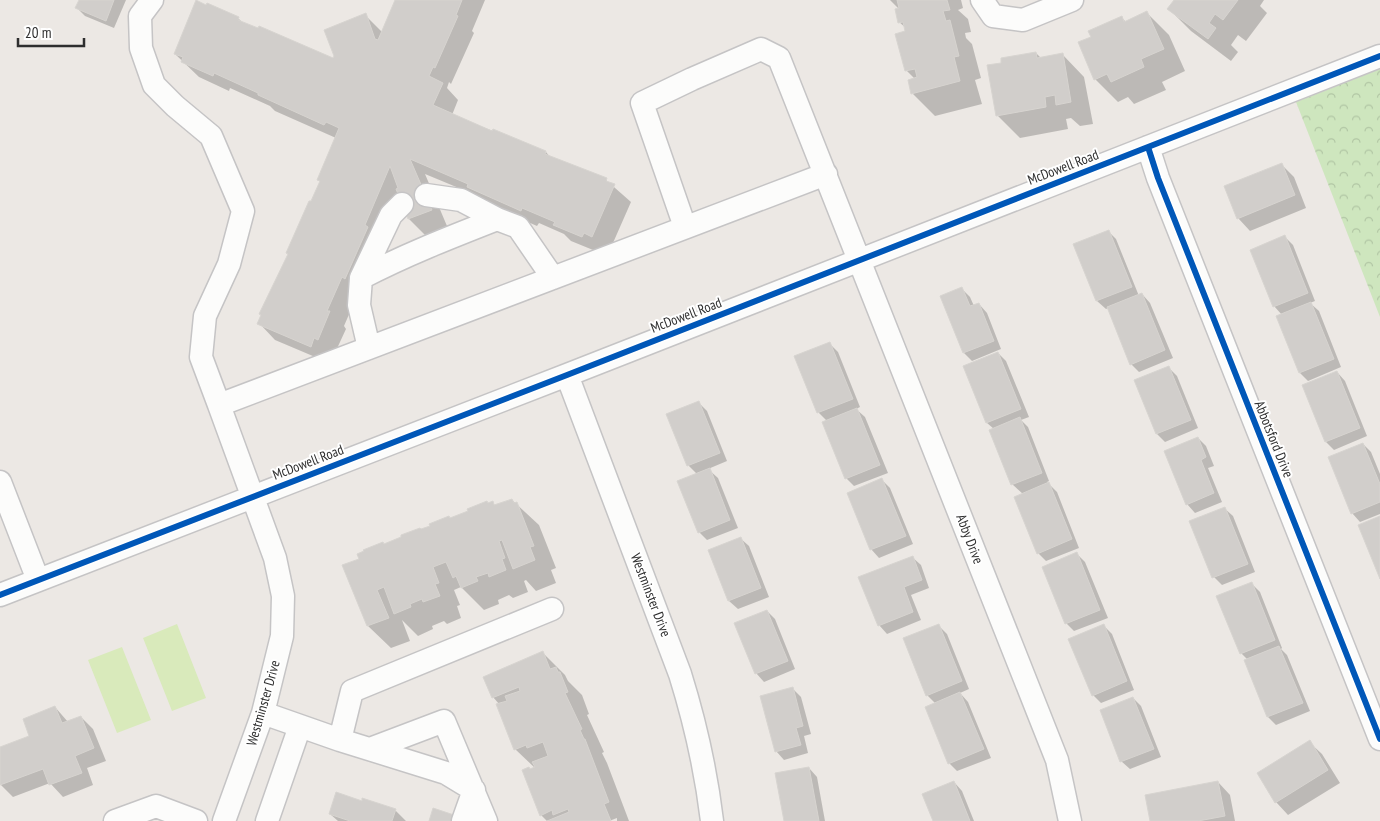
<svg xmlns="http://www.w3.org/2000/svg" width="1380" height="821" font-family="'PT Sans Narrow',sans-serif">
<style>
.park{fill:url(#park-crowns)}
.pitch{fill:#d9eabb}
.shadow{fill:#0003}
.building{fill:#d1cecb;stroke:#d7d4d0}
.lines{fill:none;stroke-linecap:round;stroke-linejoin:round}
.minor-casing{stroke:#c5c4c5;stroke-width:25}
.minor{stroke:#fcfcfb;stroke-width:22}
.cycleway-casing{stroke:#fff;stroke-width:9}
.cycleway{stroke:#0057b8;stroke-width:6}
.labels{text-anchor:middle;stroke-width:4;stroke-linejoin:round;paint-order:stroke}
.street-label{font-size:14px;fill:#2e2e2e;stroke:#fff}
</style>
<defs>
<pattern id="park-crowns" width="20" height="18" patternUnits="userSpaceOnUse" patternTransform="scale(1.25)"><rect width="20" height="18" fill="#cee6be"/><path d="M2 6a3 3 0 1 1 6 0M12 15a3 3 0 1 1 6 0" fill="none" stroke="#b1c6a4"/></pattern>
</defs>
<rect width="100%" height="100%" fill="#ece8e4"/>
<!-- park -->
<path class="park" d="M1380,69v248l-84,-215z"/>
<!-- pitch -->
<path class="pitch" d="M177,624l29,74 -34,13 -29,-73z
M122,647l29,73 -34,13 -29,-73z"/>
<!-- shadow -->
<path class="shadow" d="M80,0h46l-12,28 -29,-12 -8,-8z
M396,0h89l-13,31 2,2 -23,51 -2,-2 -2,6 11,12 -6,15 94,37 4,5 56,23 25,22 -22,50h-11l-27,-11 -7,-7 -25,-11 -2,3 -52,-23 -7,-7 -53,-22 22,52 -22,9 -16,-16 -9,-23 -56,130 2,3 -12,26 -7,7 -52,-22 -16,-17 62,-141 -3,-3 18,-41 -61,-27 -5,-5 -40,-18 -1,3 -30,-14 -24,-23 63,-36 6,6 89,35 32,-44 17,17z
M890,0h71l2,8 -5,2 10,9 3,13 -6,1 1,5 6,6 9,34 -6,2 7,24 -47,12 -22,-22 2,-15 -9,-9 1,-38 -1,-4 -7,-6v-13z
M1176,0h88l-4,6 7,7 -21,28 -8,-6 -7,10 7,7 -7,9 -40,-30 -22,-22z
M1147,13l22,22 16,36 -23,11 4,8 -32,14 -6,-7 -10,5 -23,-23 -15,-36 12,-6 29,-20 5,5z
M1036,53l5,5 21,-4 22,23 9,47 -13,2 -9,-8 -5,1 2,10 -48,9 -23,-23z
M1281,164l13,13 12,31 -56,23 -12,-13z
M1108,231l8,8 23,57 3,-2 8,9 23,55 -34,14 -8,-8 -23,-56 -2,1 -9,-8 -22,-56z
M1285,237l8,8 22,56 -5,2 9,8 22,56 -33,14 -8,-8 -18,-58 -8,-9z
M962,289l8,8 4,9 5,-2 8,9 14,36 -29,12 -8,-8z
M829,343l9,9 22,55 -4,2 9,8 23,56 -34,13 -8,-8 -19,-57 -8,-8 -23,-56z
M998,353l8,8 23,56 -8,3 7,7 21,54 -2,1 10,10 22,56 -33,13 -8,-8 -15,-59 -11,-10 -18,-55 -7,-6 -22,-56z
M1169,368l8,8 21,52 -33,14 -8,-8 -21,-53z
M1337,372l8,9 22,55 -33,14 -8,-8z
M699,403l8,8 20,50 -19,8 10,9 20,50 -31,12 -8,-8 -1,-57 -10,-10z
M1198,438l8,8 8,20 -6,2 14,34 -27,11 -8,-9z
M1363,444l8,8 9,22v40l-20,8 -8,-9z
M882,480l8,8 23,56 -34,14 -8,-9z
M512,500l27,25 17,43 -5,2 5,13 -20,8 -10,-11 -2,1 4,11 -15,6 -4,-3 -11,5 1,4 -15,6 -23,-23 -7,3 6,15 -3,1 4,12 -14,6 -3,-3 -12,5 1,3 -15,7 -16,-16 8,21 -19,7 -23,-22 -25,-60 18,-7 24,-14 107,-42 4,3z
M1224,508l9,8 22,56 -33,13 -8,-8z
M740,538l9,8 20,51 -31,12 -9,-8 -19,-51z
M1077,554l8,8 23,56 -34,13 -8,-8z
M912,557l9,8 8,23 -18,7 10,25 -34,14 -8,-9z
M1252,584l8,8 22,56 -1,1 6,6 23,56 -34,14 -8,-8 -22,-56 2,-1 -7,-7z
M767,611l8,8 20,50 -31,13 -8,-9z
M938,625l9,9 22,55 -9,4 8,9 23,56 -34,13 -8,-8 -13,-59 -9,-9z
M1104,626l8,8 22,56 -33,13 -8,-8z
M543,653l22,22 3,6 14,14 7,19 -2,1 17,37 -2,1 5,10 22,58h-12v-3l-8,3h-62l-6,-6 -11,-45 5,-2 -20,-19 -16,-45 -6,-7z
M793,689l8,8 10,37 -7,2 4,17 -24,7 -8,-9z
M1133,698l8,8 20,51 -31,12 -9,-8z
M55,707l13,15 13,-5 12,12 13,32 -19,7 6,17 -30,12 -13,-14 -37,14 -13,-13v-36l31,-12z
M1309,742l13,12 18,29 -52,32 -12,-13z
M809,768l8,9 8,44h-40z
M954,782l8,9 12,30h-40z
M1218,782l12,13 5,26h-84z
M362,802l33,8 11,11h-68l-8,-7z"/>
<!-- building -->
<path class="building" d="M79,0h35l-8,21 -31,-13z
M196,0l10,5 1,-2 32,14 -1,3 20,8 1,-2 74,32 1,-2 -10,-26 42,-17 9,26 3,1 17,-40h67l-6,15 2,1 -23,52 -2,-1 -4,9 14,7 -10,22 59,26 1,-2 53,22 -1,3 62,24 -1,3 9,3 -23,53 -8,-4 -2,4 -29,-12 2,-3 -33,-14 -1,3 -54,-24 1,-3 -58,-25 22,51 -24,9 -12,-30 2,-1 -8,-22 -25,59 3,2 -23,52 -3,-2 -15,34h3l-12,29 -4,-2 -3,9 -54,-23 4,-9 -2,-1 29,-60 -2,-1 23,-52h2l9,-20 -3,-1 22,-52 -13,-6 -2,3 -66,-30v-2l-44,-20 -1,3 -32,-14 2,-5 -9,-3z
M897,0h50l3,10 -7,1 3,10 4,-1 9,36 -5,1 6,24 -49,13 -3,-14 9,-3 -2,-8 -10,2 -10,-37 10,-3 -2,-9 -5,1 -3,-14 4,-1z
M1174,0h64l-15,20 -8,-6 -6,9 7,5 -8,11 -41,-30z
M1147,11l17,38 -23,10 3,8 -33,15 -4,-8 -13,6 -16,-38 13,-5 -3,-6 34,-15 2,6z
M1036,52l1,6 26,-5 8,49 -15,3 -1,-10 -10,2 1,10 -50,9 -9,-51 14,-2v-5z
M1282,163l13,32 -58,24 -13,-33z
M1109,230l23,57 -36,14 -23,-57z
M1285,235l23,58 -35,14 -23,-57z
M962,287l8,19 9,-3 15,38 -31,12 -23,-57z
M1142,293l23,57 -35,15 -23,-58z
M1311,302l23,57 -35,14 -23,-57z
M830,342l23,57 -36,14 -23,-57z
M998,352l23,57 -35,14 -23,-57z
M1169,366l22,54 -35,14 -22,-54z
M1337,371l23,57 -35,14 -23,-57z
M699,401l21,52 -33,13 -21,-52z
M857,408l23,57 -35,14 -23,-57z
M1020,417l22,56 -31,12 -22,-55z
M1198,437l8,20 -5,3 13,33 -28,12 -22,-54z
M1363,443l17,41v18l-29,12 -23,-57z
M710,468l20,52 -32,13 -21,-52z
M882,478l24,58 -36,14 -23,-57z
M1049,482l23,57 -35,15 -23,-57z
M512,499l2,4 3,-1 17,44 -4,1 5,13 -22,9 -11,-29 -3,1 6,17 -3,1 4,11 -17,7 -1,-4 -12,4 2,4 -17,7 -5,-12 -3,2 -7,-16 -13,5 6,16 -4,1 5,12 -17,6 -1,-3 -12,5 1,3 -17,7 -10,-27 -7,3 12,28 -22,8 -25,-61 17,-6 -2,-5 7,-3 -1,-1 20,-8 1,2 17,-7v-2l19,-7 1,1 9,-3 -1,-2 20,-8 1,2 18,-7 -1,-2 20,-8 1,2 5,-2 1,4z
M1225,507l23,57 -36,14 -23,-57z
M1380,516v63l-22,-54z
M741,537l20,51 -33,13 -20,-51z
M1077,552l23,58 -35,14 -23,-57z
M913,556l9,24 -18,7 9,25 -35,14 -20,-49z
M1252,582l23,58 -35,14 -24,-58z
M767,610l21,51 -33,13 -21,-51z
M939,624l23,57 -36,15 -23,-58z
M1104,624l23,57 -35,15 -24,-57z
M1279,646l24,57 -36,14 -23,-57z
M543,651l7,18 6,-2 2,5h2l8,20 -3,1 17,36 -2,1 4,9h1l24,63 -5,2 7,17h-64l22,-9 -1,-3 -15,6 -1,-5 -12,6 -18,-46 7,-3 1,2 5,-2 -3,-5 16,-6 -5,-14 -16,6 -1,-3 -12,5 -18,-46 11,-3 -2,-5 15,-5 -1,-4 -27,11 -9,-21z
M793,687l10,39 -7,2 5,17 -26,7 -15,-56z
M960,692l24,57 -36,15 -23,-57z
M1133,697l21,52 -34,13 -20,-52z
M55,706l7,17 19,-7 13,32 -19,8 7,17 -33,12 -6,-16 -43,16v-38l29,-11 -6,-17z
M1310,740l18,30 -53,33 -18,-30z
M809,767l10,54h-35l-9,-48z
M954,781l16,40h-37l-11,-27z
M1218,781l7,35 -27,5h-48l-5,-26z
M336,792l26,9v-3l34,11 -4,12h-42l-21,-7z
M433,808l21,7 -2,6h-23z"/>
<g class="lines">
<!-- minor casing -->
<g class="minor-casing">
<path id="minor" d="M152,0l-12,16 1,32 13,37 21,21 36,30 32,75 -14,53 -24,52 -4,41 18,48
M982,0l11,16 30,4 49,-20
M1148,147l10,31 222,561
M426,195l35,5 36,19
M685,227l-43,-124 50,-24 69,-30 18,9 278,702 13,61
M361,278l30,-63 11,-11
M369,348l-10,-43 2,-27c44,-23 90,-41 136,-59l21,8 35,51
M567,375l113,299c15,48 26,97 32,147
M0,482l38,98
M0,595l567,-220 813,-319
M263,713l77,27 106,33 28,17 -11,31
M340,740l12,-49 200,-82
M370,749l74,-28 42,100
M115,821l41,-15 40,15
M224,821l39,-108 19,-77 1,-40 -8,-38 -56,-153 607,-231
M267,821l33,-95"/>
</g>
<!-- minor -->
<use href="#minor" class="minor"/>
<!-- cycleway casing -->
<g class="cycleway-casing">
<path id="cycleway" d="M1148,147l10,31 222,561
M0,595l567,-220 813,-319"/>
</g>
<!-- cycleway -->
<use href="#cycleway" class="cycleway"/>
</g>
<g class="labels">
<!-- street labels -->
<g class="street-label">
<text transform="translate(1063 167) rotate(-21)" y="5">McDowell Road</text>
<text transform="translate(686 315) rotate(-21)" y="5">McDowell Road</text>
<text transform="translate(1274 439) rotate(68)" y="5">Abbotsford Drive</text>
<text transform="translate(308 462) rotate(-21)" y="5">McDowell Road</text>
<text transform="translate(970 539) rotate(69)" y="5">Abby Drive</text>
<text transform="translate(651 595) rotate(69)" y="5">Westminster Drive</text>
<text transform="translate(263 703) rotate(-74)" y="5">Westminster Drive</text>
</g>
</g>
<!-- scale -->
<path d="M18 38v8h66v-8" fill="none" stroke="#2e2e2e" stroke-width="2.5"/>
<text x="25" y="38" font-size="15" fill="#2e2e2e" stroke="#ffffff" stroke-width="4" paint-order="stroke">20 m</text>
</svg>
